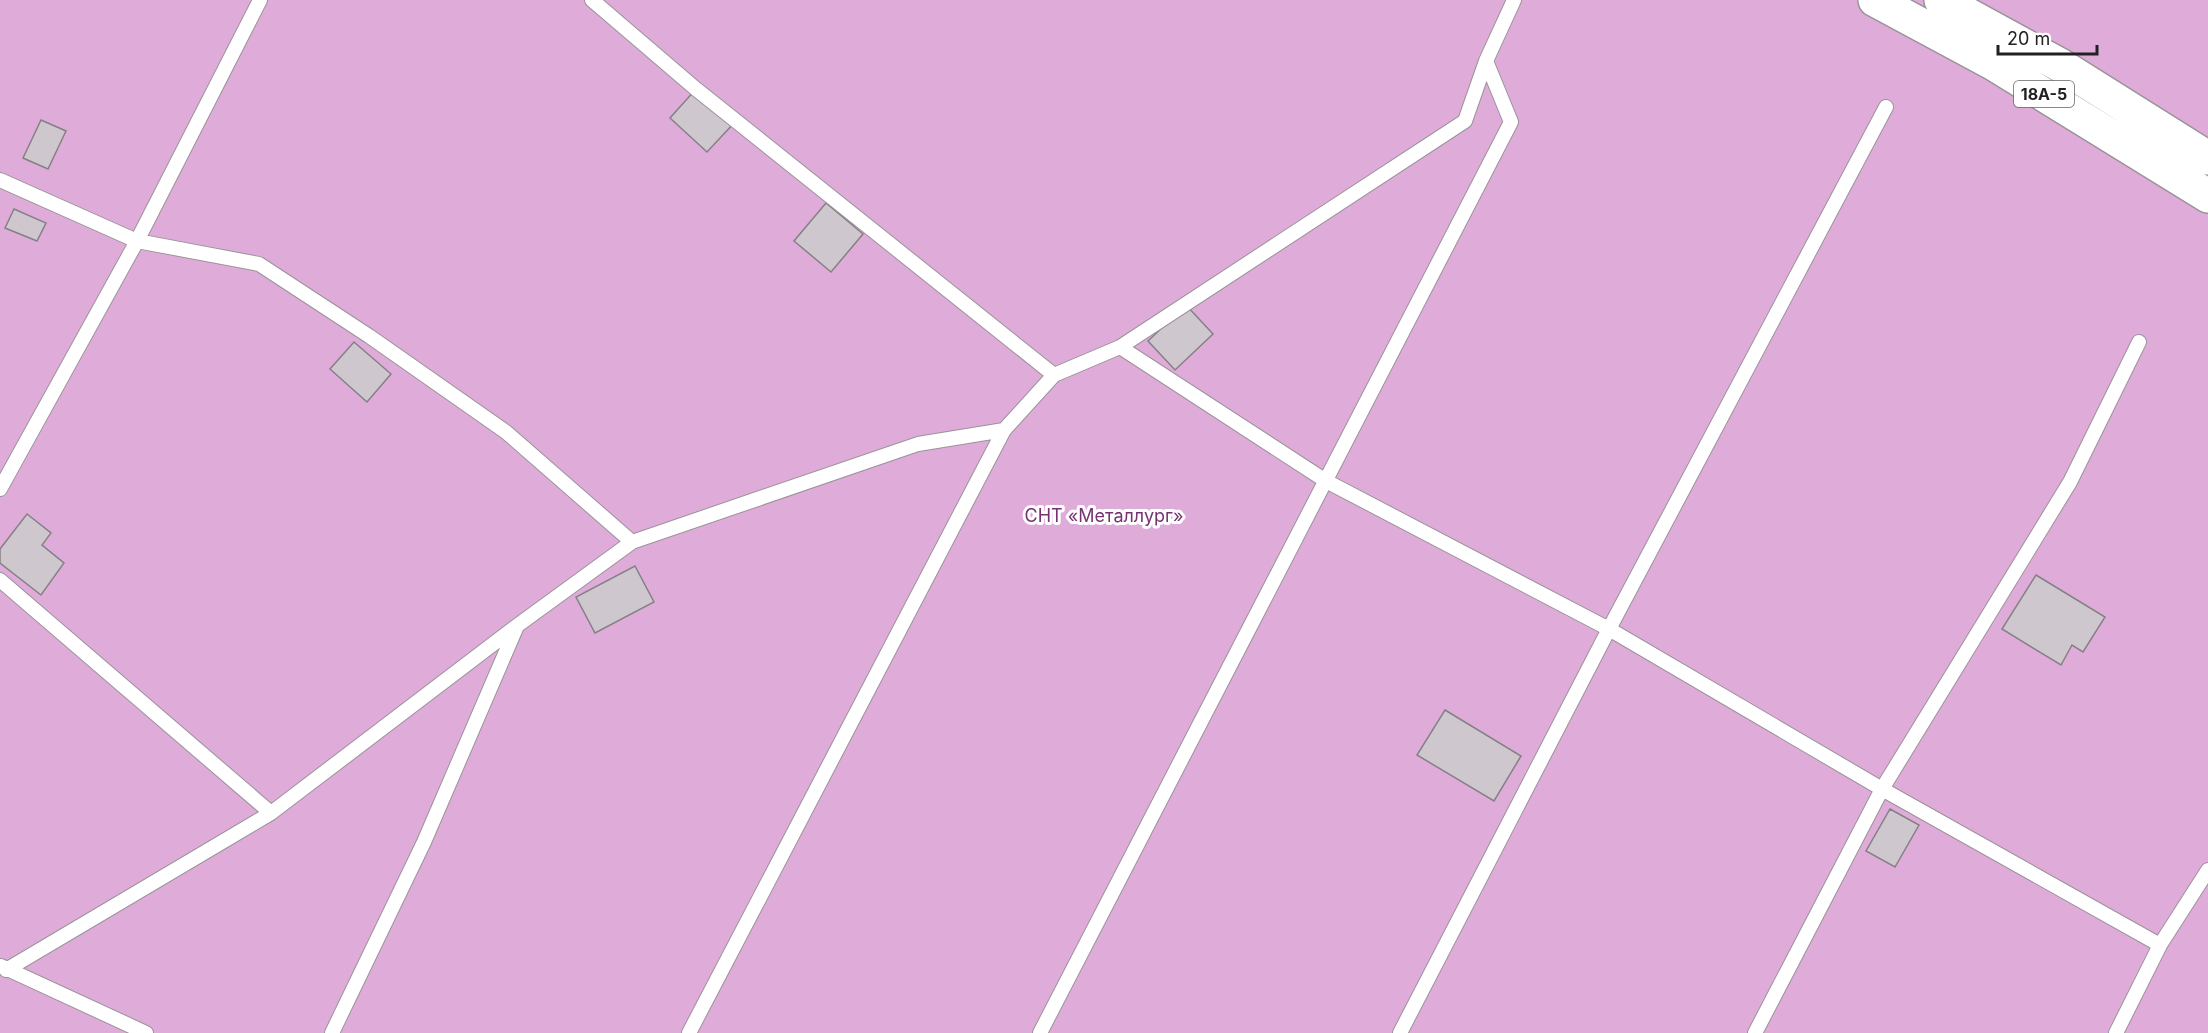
<svg xmlns="http://www.w3.org/2000/svg" width="2208" height="1033" font-family="Inter,sans-serif">
<style>
.green{fill:#dfacda}
.building{fill:#cec8ce;stroke:#858085;stroke-width:1.5}
.lines{fill:none;stroke-linecap:round;stroke-linejoin:round}
.lane-casing{stroke:#9a9399;stroke-width:16}
.highway-casing{stroke:#9a9399;stroke-width:36}
.lane{stroke:#fff;stroke-width:14}
.highway{stroke:#fff;stroke-width:33}
.labels{text-anchor:middle;stroke-width:6;stroke-linejoin:round;paint-order:stroke}
.shield{fill:#fff;stroke:#656365;stroke-width:1.5}
.shield-label{font-size:16px;font-weight:bold;fill:#232023}
.park-label{font-size:18px;fill:#763272;stroke:#fff}
</style>
<rect width="100%" height="100%" fill="#f7f0f6"/>
<!-- green -->
<path class="green" d="M0,0h2208v1033h-2208z"/>
<!-- building -->
<path class="building" d="M696,89l38,34 -27,29 -37,-34z
M41,120l25,11 -18,38 -25,-11z
M826,203l37,31 -32,38 -37,-31z
M14,209l32,14 -9,18 -32,-13z
M1186,305l27,29 -38,36 -27,-29z
M354,342l37,32 -24,28 -37,-33z
M27,514l24,19 -9,12 22,18 -23,32 -41,-32v-14z
M635,566l19,36 -59,31 -19,-36z
M2036,575l69,42 -22,35 -11,-7 -11,20 -59,-36z
M1445,710l76,46 -27,45 -77,-46z
M1890,809l29,16 -24,42 -29,-16z"/>
<g class="lines">
<!-- lane casing -->
<g class="lane-casing">
<path id="lane" d="M592,0l104,89 358,286
M0,180l137,61 122,23 110,72 137,96 126,110
M1120,347l206,134 283,148 273,160 278,156
M0,489l137,-248 123,-241
M0,580l271,233
M1,966l145,67
M6,970l265,-157 247,-188 114,-83 286,-98 86,-14 50,-55 66,-28 345,-226 21,-60 28,-61
M332,1033l92,-191 93,-216
M689,1033l315,-603
M1040,1033l471,-911 -25,-61
M1400,1033l209,-404 277,-522
M1755,1033l127,-244 188,-307 69,-140
M2116,1033l44,-88 48,-75"/>
</g>
<!-- highway casing -->
<g class="highway-casing">
<path id="highway" d="M1875,0l119,64 214,132
M1941,0l119,65 148,93"/>
</g>
<!-- lane -->
<use href="#lane" class="lane"/>
<!-- highway -->
<use href="#highway" class="highway"/>
</g>
<g class="labels">
<!-- shield labels -->
<rect class="shield" x="2014" y="81" width="60" height="26" rx="4.5"/>
<g class="shield-label">
<text x="2044" y="100">18А-5</text>
</g>
<!-- park labels -->
<g class="park-label">
<text x="1104" y="522">СНТ «Металлург»</text>
</g>
</g>
<!-- scale -->
<path d="M1998 45v9h99v-9" fill="none" stroke="#232023" stroke-width="3"/>
<text x="2007" y="45" font-size="18" fill="#232023" stroke="#ffffff" stroke-width="4.5" paint-order="stroke">20 m</text>
</svg>
